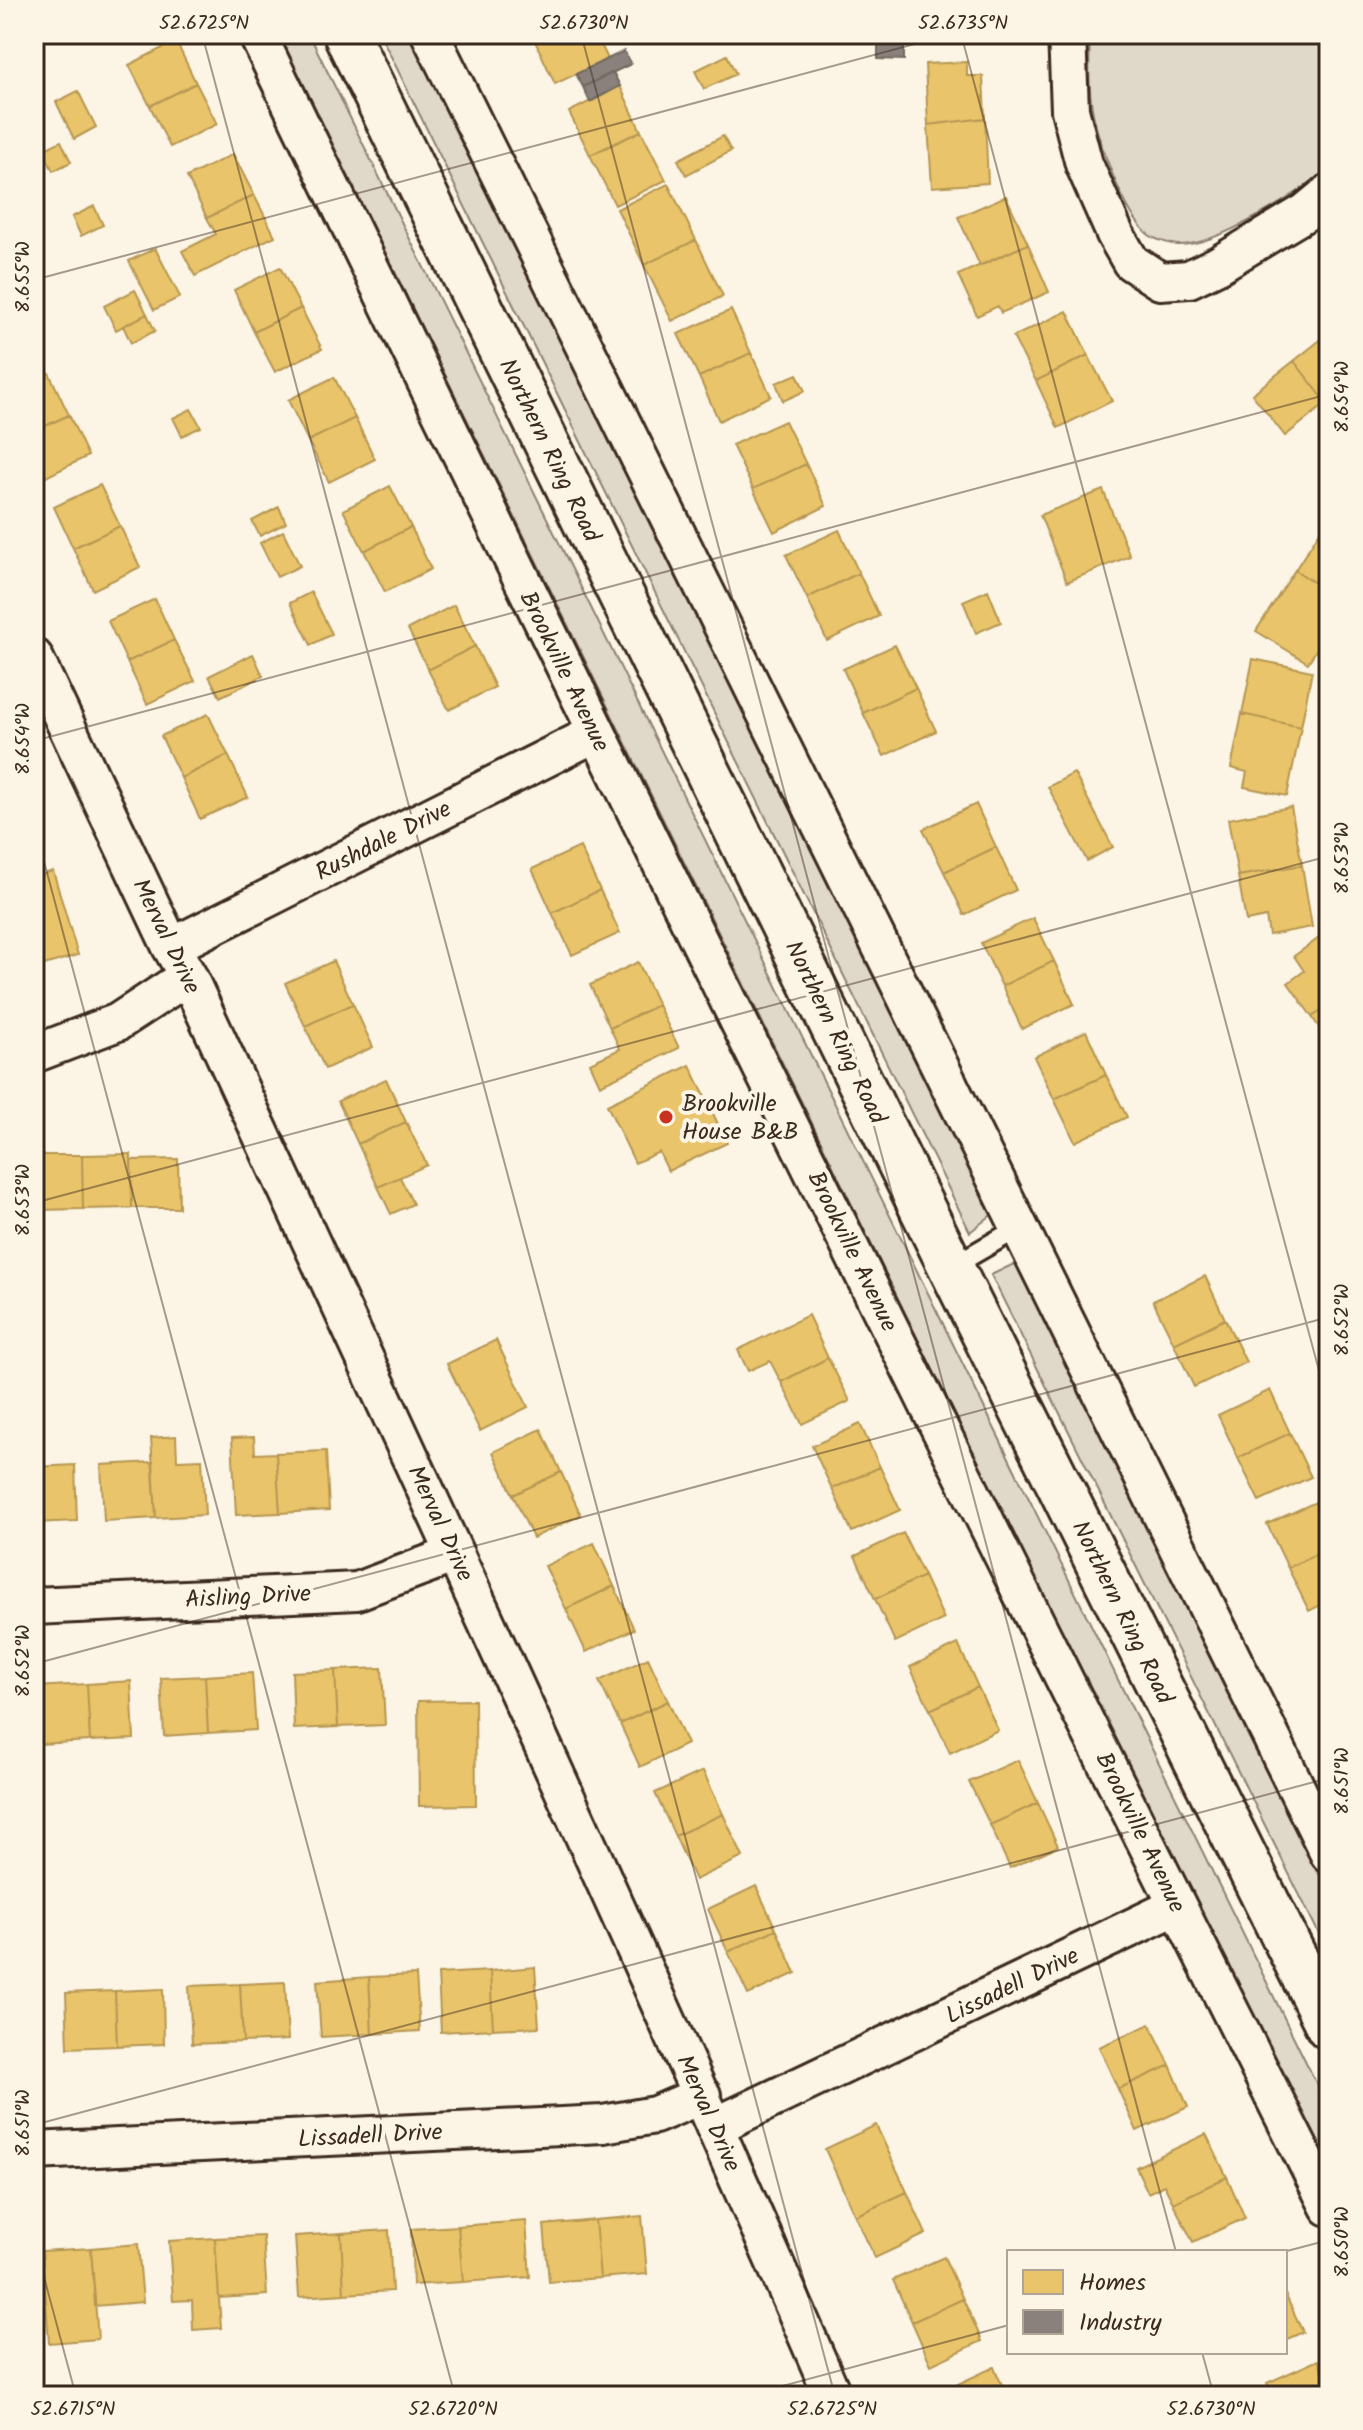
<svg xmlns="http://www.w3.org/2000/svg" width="1363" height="2430" font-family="Kalam,sans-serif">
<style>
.green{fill:#e0d8c8;stroke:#8e8173;stroke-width:2}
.homes{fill:#e9c46a;stroke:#b59653;stroke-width:2}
.industry{fill:#8a817c;stroke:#726760;stroke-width:2}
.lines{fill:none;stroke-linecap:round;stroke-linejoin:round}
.lane-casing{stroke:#3b2a1e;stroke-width:24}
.street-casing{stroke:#3b2a1e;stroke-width:42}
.secondary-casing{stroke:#3b2a1e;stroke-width:50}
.lane{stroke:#fcf5e5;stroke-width:18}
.street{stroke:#fcf5e5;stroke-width:36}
.secondary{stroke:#fcf5e5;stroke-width:44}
.ticks{fill:none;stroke:#3b2a1e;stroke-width:2;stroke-opacity:0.45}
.poi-dot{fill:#c8321e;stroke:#fcf5e5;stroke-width:3}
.labels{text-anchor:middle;stroke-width:8;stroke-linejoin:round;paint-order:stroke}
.street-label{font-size:24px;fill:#3b2a1e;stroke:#fcf5e5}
.poi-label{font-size:24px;fill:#3b2a1e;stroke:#fcf5e5;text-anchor:start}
.neatline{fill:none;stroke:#3b2a1e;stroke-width:3}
.ticks-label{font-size:20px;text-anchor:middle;fill:#3b2a1e}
</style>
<rect width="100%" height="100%" fill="#fcf5e5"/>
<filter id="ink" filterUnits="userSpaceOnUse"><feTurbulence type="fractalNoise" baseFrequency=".0125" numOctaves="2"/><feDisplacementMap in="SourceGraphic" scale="16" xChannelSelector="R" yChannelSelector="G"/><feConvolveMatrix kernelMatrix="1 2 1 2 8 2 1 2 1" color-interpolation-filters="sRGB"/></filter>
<g filter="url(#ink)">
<!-- green -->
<path class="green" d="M278,34h31l1020,2075v69z
M380,34h50l564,1179 -24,19z
M1090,34h239v134c-29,25 -113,79 -152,77 -7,-1 -23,-6 -28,-10 -24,-19 -50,-91 -56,-121 -5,-26 -4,-54 -3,-80z
M1018,1262l311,632v60l-338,-679z"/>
<!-- homes -->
<path class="homes" d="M550,34h46l12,25 -53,25 -20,-43z
M906,34h89v8l-89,-6z
M176,41l20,42 -46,23 -21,-41z
M727,55l9,19 -32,15 -9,-18z
M967,62v14h16l2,42 -57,7 -3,-61z
M196,83l21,41 -47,23 -20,-41z
M620,86l21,45 -51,24 -21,-43z
M78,91l18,36 -22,12 -18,-37z
M985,118l3,65 -56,4 -4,-62z
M641,131l25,49 -51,25 -25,-50z
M723,136l8,15 -45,24 -8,-15z
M61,141l10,21 -18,9 -10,-21z
M233,154l21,41 -47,23 -20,-41z
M668,184l28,56 -52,25 -27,-56z
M254,195l21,41 -80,40 -13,-25 34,-17 -9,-16z
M1006,196l22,48 -48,22 -22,-49z
M94,206l9,19 -22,11 -9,-19z
M696,240l27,56 -51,25 -28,-56z
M1028,244l21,48 -48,21 -3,-7 -21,10 -19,-41z
M155,248l25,49 -26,13 -25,-49z
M280,267l21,41 -47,24 -20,-42z
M135,290l12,24 -31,16 -12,-24z
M301,308l21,41 -47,23 -21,-40z
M731,310l20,43 -52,24 -21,-43z
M1067,311l21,44 -52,26 -23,-44z
M147,314l8,17 -24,12 -8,-17z
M1329,333v69l-2,1 -33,-42z
M751,353l20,43 -52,25 -20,-44z
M1088,355l24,46 -54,27 -22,-47z
M1294,361l33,42 -42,33 -33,-42z
M49,373l20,42 -35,16v-51z
M797,374l8,17 -22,10 -7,-18z
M334,377l21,41 -47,23 -20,-41z
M191,409l10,18 -19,9 -9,-18z
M69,415l19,41 -46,23 -8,-16v-32z
M355,418l20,41 -46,23 -21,-41z
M785,421l21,43 -53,25 -21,-44z
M806,464l20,42 -52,26 -21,-43z
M100,485l20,41 -47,22 -19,-41z
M390,486l21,41 -47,24 -21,-41z
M1103,490l27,66 -63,26 -27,-67z
M279,507l7,16 -26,13 -8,-15z
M1326,522l3,2v68l-34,-22z
M120,526l20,41 -47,23 -20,-42z
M411,527l20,42 -46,23 -21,-41z
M839,530l20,43 -52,25 -21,-43z
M283,531l17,35 -23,11 -17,-34z
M1295,570l34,22v38l-21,33 -52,-32z
M859,573l20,43 -52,25 -20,-43z
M988,590l13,32 -25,11 -13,-32z
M311,592l21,42 -21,11 -21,-42z
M155,599l19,41 -47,22 -19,-41z
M454,605l21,41 -47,24 -20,-41z
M174,640l21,41 -48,23 -20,-42z
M895,645l21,43 -53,25 -20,-44z
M475,646l20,41 -46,23 -21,-40z
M253,654l10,22 -43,21 -11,-21z
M1253,659l59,12 -11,56 -59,-13z
M916,688l20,43 -52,25 -21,-43z
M208,714l20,41 -47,23 -20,-42z
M1242,714l59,13 -14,69 -43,-9 3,-15 -16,-4z
M228,755l20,42 -48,22 -19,-41z
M1074,773l39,74 -26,14 -39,-74z
M976,804l20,43 -52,25 -21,-43z
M1291,807l11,58 -64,11 -10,-57z
M580,847l20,43 -48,23 -20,-44z
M996,847l20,43 -52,25 -20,-43z
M1302,865l10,62 -43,8 -3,-18 -20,4 -8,-45z
M53,871l25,84 -44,13v-91z
M600,890l20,43 -48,22 -20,-42z
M1033,918l21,43 -52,25 -21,-43z
M1329,931v75l-17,11 -24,-34 16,-12 -10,-15z
M333,961l20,43 -48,22 -20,-43z
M1054,961l20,43 -52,25 -20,-43z
M638,962l20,43 -48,23 -20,-43z
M353,1004l20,43 -48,22 -20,-43z
M658,1005l21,43 -79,37 -10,-22 30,-14 -10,-21z
M1329,1006v36l-17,-25z
M1086,1031l20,44 -52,24 -20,-42z
M690,1065l37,78 -59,28 -9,-19 -24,11 -28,-58z
M1106,1075l21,42 -52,25 -21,-43z
M386,1079l20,43 -48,22 -20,-43z
M406,1122l21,43 -49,22 -20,-43z
M131,1154l1,54 -49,1 -1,-54z
M38,1155h44l1,54 -44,1z
M178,1159l1,49h-47l-1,-48z
M400,1177l13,27 -22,10 -13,-27z
M1205,1276l20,43 -51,25 -21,-43z
M808,1315l20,43 -47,24 -11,-21 -22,10 -10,-21z
M1225,1319l21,43 -52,25 -20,-43z
M496,1340l32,67 -48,24 -33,-67z
M828,1358l22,43 -48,23 -21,-42z
M1270,1390l20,43 -52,25 -20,-43z
M860,1424l20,43 -48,22 -20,-43z
M541,1429l20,43 -48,23 -20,-43z
M1290,1433l21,44 -52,24 -21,-43z
M176,1436l1,24 25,-1 3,56 -49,3 -5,-80z
M254,1437l1,17 21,-1 4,60 -44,2 -4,-77z
M326,1451l3,59 -49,3 -4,-60z
M153,1462l3,56 -52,3 -3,-56z
M75,1465l2,56 -43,2v-56z
M880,1467l20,43 -48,22 -20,-43z
M561,1472l20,43 -48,23 -20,-43z
M1320,1500l9,19v29l-41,20 -21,-44z
M903,1533l21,43 -49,23 -20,-43z
M594,1543l20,43 -48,23 -21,-43z
M1329,1548v53l-20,10 -21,-43z
M924,1576l20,43 -49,23 -20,-43z
M614,1586l20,43 -48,23 -20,-43z
M958,1644l20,43 -48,23 -20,-43z
M648,1658l20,43 -48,23 -21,-43z
M382,1668l3,57 -47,2 -3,-57z
M335,1670l3,57 -44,2 -2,-57z
M252,1673l4,57 -48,3 -3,-57z
M205,1676l3,57 -44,3 -3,-58z
M131,1681l3,58 -44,2 -3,-57z
M87,1684l3,57 -50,3 -4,-57z
M978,1687l20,43 -48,23 -20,-43z
M475,1700l1,105 -57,1 -1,-105z
M668,1701l19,43 -47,23 -20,-43z
M1018,1760l20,43 -48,22 -21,-43z
M703,1771l20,43 -48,22 -20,-43z
M1038,1803l20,43 -48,22 -20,-43z
M723,1814l20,43 -48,23 -20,-44z
M756,1886l20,43 -48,23 -20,-43z
M776,1929l20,44 -48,22 -20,-43z
M535,1967l4,60 -46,2 -3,-58z
M490,1971l3,58 -52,3 -3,-58z
M416,1975l4,56 -48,3 -3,-57z
M369,1977l3,57 -51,3 -4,-56z
M285,1982l3,58 -45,2 -3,-58z
M240,1984l3,58 -51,2 -3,-58z
M163,1989l1,55 -47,2 -2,-55z
M115,1991l2,55 -49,2 -2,-55z
M42,1996l3,56 -11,1v-56z
M1150,2024l20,41 -52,24 -19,-42z
M1170,2065l18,42 -51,24 -19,-42z
M876,2125l31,67 -52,24 -30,-67z
M1206,2134l21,43 -54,26 -9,-18 -16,8 -12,-26z
M1227,2177l18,41 -52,24 -20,-39z
M907,2192l19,42 -51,24 -20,-42z
M642,2216l5,58 -47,4 -5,-58z
M595,2220l5,58 -51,4 -5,-57z
M526,2221l4,56 -67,5 -5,-56z
M458,2226l5,56 -50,3 -2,-56z
M389,2230l3,61 -48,3 -3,-61z
M341,2233l3,61 -45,3 -4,-61z
M263,2236l4,59 -48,3 -4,-60z
M215,2238l6,90 -28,2 -1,-30 -19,1 -4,-60z
M138,2244l5,58 -48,4 -4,-58z
M91,2248l7,91 -49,4 -7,-92z
M944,2257l19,42 -51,23 -19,-42z
M1285,2294l18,38 -18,8z
M963,2299l19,42 -51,24 -19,-43z
M1318,2360l11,24v12h-56l-6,-13z
M994,2367l13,29h-62l-2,-5z"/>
<!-- industry -->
<path class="industry" d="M878,38h26v22l-26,-1z
M624,51l7,13 -48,23 -7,-13z
M613,72l7,14 -30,16 -7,-15z"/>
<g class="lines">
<!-- lane casing -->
<g class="lane-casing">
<path id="lane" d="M951,1267l69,-40"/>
</g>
<!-- street casing -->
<g class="street-casing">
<path id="street" d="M257,34c352,727 708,1452 1072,2173
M430,34l899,1820
M1067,34l3,76 14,54 31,70 16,28 29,19 29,-2 29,-14 88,-53 23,-19
M34,657l137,290 17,29c218,472 438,943 645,1420
M171,947l425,-214
M34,1054l84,-32 70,-46
M34,1606l323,-15 98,-37
M716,2126l461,-220
M34,2151l569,-27 52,-9 47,-20"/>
</g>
<!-- secondary casing -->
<g class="secondary-casing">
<path id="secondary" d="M346,34l605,1233 378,760"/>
</g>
<!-- lane -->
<use href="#lane" class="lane"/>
<!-- street -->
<use href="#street" class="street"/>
<!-- secondary -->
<use href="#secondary" class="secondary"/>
</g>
</g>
<!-- ticks -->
<path class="ticks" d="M202,34l633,2362M581,34l595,2218M961,34l368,1374M34,280l918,-246M34,741l1295,-347M34,824l421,1572M34,1203l1295,-347M34,1664l1295,-347M34,2125l1295,-347M34,2240l42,156M1283,2252l46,-12M1202,2352l12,44M745,2396l264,-71"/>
<!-- markers -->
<circle class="poi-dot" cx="666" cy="1117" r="8"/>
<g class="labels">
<!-- street labels -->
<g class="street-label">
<text transform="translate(550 450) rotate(64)" y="8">Northern Ring Road</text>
<text transform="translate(565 671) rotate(64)" y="8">Brookville Avenue</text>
<text transform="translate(383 840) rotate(-27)" y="8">Rushdale Drive</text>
<text transform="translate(167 936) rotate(64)" y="8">Merval Drive</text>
<text transform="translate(836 1032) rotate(64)" y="8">Northern Ring Road</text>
<text transform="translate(853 1251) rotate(64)" y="8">Brookville Avenue</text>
<text transform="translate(441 1523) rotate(65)" y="8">Merval Drive</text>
<text transform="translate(248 1596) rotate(-3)" y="8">Aisling Drive</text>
<text transform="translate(1123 1612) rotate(64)" y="8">Northern Ring Road</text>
<text transform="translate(1141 1832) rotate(64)" y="8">Brookville Avenue</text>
<text transform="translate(1012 1985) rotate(-26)" y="8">Lissadell Drive</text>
<text transform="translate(709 2113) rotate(66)" y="8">Merval Drive</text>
<text transform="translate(370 2135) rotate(-3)" y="8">Lissadell Drive</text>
</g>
<!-- poi labels -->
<g class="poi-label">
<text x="682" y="1111">Brookville<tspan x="682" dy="28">House B&amp;B</tspan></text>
</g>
</g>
<!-- margin -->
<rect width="1363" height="2430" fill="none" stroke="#fcf5e5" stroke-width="88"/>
<!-- legend -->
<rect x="1007" y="2250" width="280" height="104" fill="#fcf5e5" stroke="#afa495" stroke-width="2"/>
<rect x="1023" y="2270" width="40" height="24" fill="#e9c46a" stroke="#afa495" stroke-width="2"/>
<text x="1079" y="2290" font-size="24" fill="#3b2a1e">Homes</text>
<rect x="1023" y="2310" width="40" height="24" fill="#8a817c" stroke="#afa495" stroke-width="2"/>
<text x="1079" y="2330" font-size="24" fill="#3b2a1e">Industry</text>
<rect x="44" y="44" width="1275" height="2342" class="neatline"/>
<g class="ticks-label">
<text x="204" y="29">52.6725°N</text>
<text x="584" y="29">52.6730°N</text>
<text x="963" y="29">52.6735°N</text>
<text transform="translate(22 277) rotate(-90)" y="7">8.655°W</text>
<text transform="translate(1341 397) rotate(-90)" y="7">8.654°W</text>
<text transform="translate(22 739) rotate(-90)" y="7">8.654°W</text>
<text transform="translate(1341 858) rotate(-90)" y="7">8.653°W</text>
<text transform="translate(22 1200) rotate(-90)" y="7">8.653°W</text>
<text transform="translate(1341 1320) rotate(-90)" y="7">8.652°W</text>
<text transform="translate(22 1661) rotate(-90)" y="7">8.652°W</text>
<text transform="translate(1341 1781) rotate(-90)" y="7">8.651°W</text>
<text transform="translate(22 2123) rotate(-90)" y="7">8.651°W</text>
<text transform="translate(1341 2242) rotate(-90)" y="7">8.650°W</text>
<text x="73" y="2415">52.6715°N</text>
<text x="453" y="2415">52.6720°N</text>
<text x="832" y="2415">52.6725°N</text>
<text x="1211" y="2415">52.6730°N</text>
</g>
</svg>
